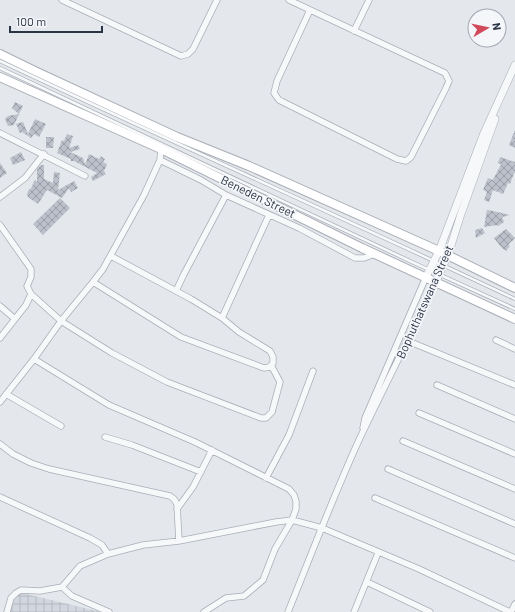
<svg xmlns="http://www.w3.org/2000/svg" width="515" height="612" font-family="Barlow,sans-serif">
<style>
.industrial{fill:url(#industrial-grid)}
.building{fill:url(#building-cross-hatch)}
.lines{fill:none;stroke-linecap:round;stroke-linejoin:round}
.service-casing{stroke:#a9aeb7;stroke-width:4}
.minor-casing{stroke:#a9aeb7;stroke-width:7}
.tertiary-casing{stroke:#a9aeb7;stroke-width:8}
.secondary-casing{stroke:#a9aeb7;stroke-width:10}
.service{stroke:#f7f8fa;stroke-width:2.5}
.minor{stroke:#f7f8fa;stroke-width:5.5}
.tertiary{stroke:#f7f8fa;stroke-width:7}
.secondary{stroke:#fff;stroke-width:8}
.labels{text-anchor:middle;stroke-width:3.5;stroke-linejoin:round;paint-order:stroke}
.street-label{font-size:12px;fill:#2b3445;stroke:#f4f6f9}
</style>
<defs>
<pattern id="industrial-grid" width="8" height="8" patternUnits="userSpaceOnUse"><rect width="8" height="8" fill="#d2d6de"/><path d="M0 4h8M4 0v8" fill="none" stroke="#b4b8c0"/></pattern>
<pattern id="building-cross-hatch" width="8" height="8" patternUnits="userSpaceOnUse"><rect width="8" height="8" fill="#bbc0ca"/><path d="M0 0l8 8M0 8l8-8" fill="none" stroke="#989da6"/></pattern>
</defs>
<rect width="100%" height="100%" fill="#e4e7ec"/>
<!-- industrial -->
<path class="industrial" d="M14,591l87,21h-93z"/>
<!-- building -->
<path class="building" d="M15,102l8,4 -4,8 -7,-6z
M19,114l-5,11 -6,1 -3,-7 3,-3z
M35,119l11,5 -7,13 -5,-3 -3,4 -9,-6 -2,1 -4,-9 7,-2 5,12z
M515,130v18l-6,-3z
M67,134l6,2 -4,12 9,-3 2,4 -10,3 13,6 2,7 4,-11 10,5 2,-3 4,3 -2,3 4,2 -3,7 2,3 -13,7 -2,-4 6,-4 -23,-12h-3v-2l-14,-6 5,-13 2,1z
M46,137h8l-1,11h-7z
M21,152l4,8 -12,5 -3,-7z
M500,157l15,5v11h-1l-4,11 -2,-1 -5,11 -10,-4 -4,12 -5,-2 3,-8 -4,-2 5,-12 5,2 8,-16 -3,-1z
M0,163l7,10 -7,5z
M41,165h3v14l9,4 1,-11 6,1 -2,17 16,-9 4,7 -7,4 -2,-4 -7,10 -15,-8 -9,14 -10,-7 -1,-3 2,-5 1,1 5,-10 2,2v-13z
M60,198l10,10 -27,27 -10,-11z
M487,210l6,1 17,4 -8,2 2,5 -6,4 -1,-1 -13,2z
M482,228l3,5 -9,5 -1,-8z
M506,229l9,9 -7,7 2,1 -4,5 -5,-4 -7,-9z"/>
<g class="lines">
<!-- service casing -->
<g class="service-casing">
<path id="service" d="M0,61c171,81 344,157 515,238
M0,68l412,194 103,47"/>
</g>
<!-- minor casing -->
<g class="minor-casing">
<path id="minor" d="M62,0l119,56 7,-2 5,-5 24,-49
M289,0l156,73 4,8 -3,7 -35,69 -5,4 -9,-2 -118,-59 -5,-7 3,-12 33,-71
M354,31l15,-31
M0,133l85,43
M160,160l41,20 25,15 73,33 56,30h9l11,-4
M0,197l25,-19 19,-24
M0,225l31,44v8l-4,9 4,8 30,27 51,32 55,29 94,36h5l6,-6 8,-30 -9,-17
M93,282l88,55 83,31 6,-1 3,-4v-6l-3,-6 -31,-19 -17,-14 -31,-19 -80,-43
M176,291l8,-17 42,-79
M0,306l15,13
M222,318l47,-103
M0,338l26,-33 5,-11
M496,340l19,9
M408,341l107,44
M34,359l75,46 86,37 94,47 5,6 2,6v8l-4,11 -17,29 -12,31 -19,16 -18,2 -22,14
M437,385l78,34
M6,394l55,32
M0,402l34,-43 27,-38 32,-39 10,-13 41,-74 16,-35 1,-11
M419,413l96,41
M363,428l2,-10 61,-141
M105,437l27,8 69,27
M403,441l112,48
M0,444l13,10 18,9 18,6 121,27 4,3 3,5 2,37
M388,469l127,55
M266,478l23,-43 24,-64
M0,497l90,41 12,7 6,9
M375,498l140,60
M177,509l16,-22 19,-37
M367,582l63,30
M62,587l10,9 37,16
M7,612l4,-14 5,-5 5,-3 19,1 22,-4 18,-21 28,-12 35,-9 36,-4 97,-19 16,-2 30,8 97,41 91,43
M288,612c23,-57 45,-115 71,-172 25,-53 52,-105 77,-159
M354,612l24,-59
M511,612l4,-8"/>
</g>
<!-- tertiary casing -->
<g class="tertiary-casing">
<path id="tertiary" d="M426,277l13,-26 45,-118 31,-68
M436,281l12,-26 13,-41 34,-95"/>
</g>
<!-- secondary casing -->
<g class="secondary-casing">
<path id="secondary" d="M0,54l37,18 140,65 72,29 190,85 76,37
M0,77l161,72 201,99 153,71"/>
</g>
<!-- service -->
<use href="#service" class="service"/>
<!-- minor -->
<use href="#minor" class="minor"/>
<!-- tertiary -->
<use href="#tertiary" class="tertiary"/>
<!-- secondary -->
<use href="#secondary" class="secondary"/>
</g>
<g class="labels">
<!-- street labels -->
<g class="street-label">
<text transform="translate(258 197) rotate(26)" y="4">Beneden Street</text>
<text transform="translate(425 302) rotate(-66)" y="4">Bophuthatswana Street</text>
</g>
</g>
<!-- north arrow -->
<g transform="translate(487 28) rotate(81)"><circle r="19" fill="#f4f6f9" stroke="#a4a8b1"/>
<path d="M0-3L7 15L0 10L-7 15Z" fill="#d1495b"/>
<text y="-6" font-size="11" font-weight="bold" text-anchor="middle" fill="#2b3445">N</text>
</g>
<!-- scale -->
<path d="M10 26v6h92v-6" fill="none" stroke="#2b3445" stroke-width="2"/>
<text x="16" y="26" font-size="12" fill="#2b3445" stroke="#f4f6f9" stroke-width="3" paint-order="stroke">100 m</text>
</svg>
